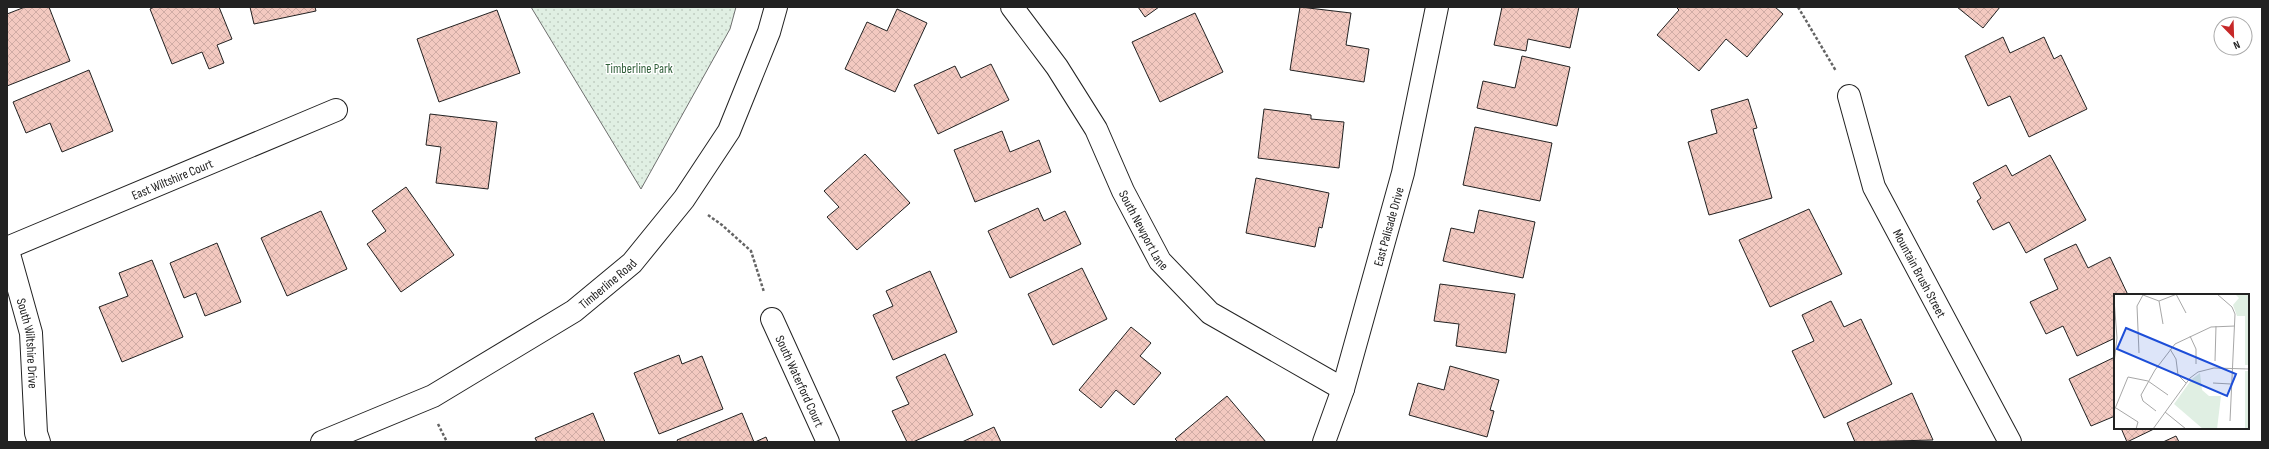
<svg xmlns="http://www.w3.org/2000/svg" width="2269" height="449" font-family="'Sofia Sans Condensed',sans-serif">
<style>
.green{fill:url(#green-dots);stroke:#6f6f6f}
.building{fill:url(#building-cross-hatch);stroke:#222}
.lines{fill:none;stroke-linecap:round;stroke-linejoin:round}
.minor-casing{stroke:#222;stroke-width:24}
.path{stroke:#646464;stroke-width:2.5;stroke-dasharray:3 2;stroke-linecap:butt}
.minor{stroke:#fff;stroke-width:22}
.labels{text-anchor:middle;stroke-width:3;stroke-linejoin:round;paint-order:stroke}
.park-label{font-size:13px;fill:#2f5e38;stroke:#fff}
.street-label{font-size:13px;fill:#222;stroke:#fff}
.inset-road{fill:none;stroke:#a7a7a7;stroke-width:1}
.view{fill:#1d4ed8;fill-opacity:0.15;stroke:#1d4ed8;stroke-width:2}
.inset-edge{fill:none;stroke:#222;stroke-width:2}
</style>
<defs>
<pattern id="green-dots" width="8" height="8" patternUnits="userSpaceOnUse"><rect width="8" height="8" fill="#e0efe3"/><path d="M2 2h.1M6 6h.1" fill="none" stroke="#c0cdc2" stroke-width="1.8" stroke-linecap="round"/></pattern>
<pattern id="building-cross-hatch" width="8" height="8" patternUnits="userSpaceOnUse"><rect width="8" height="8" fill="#f3c9c0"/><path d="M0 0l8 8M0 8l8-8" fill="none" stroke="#d0aca5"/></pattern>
</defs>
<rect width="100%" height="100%" fill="#fff"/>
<!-- green -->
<path class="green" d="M531,7h205l-6,22 -89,160z"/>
<!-- building -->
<path class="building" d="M25,7h24l21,54 -63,25v-72z
M154,7h65l13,32 -15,6 7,18 -15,6 -7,-17 -30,12 -22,-55z
M250,7h65l1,4 -62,13z
M1138,7h21l-14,10z
M1300,7l51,6 -5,32 23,4 -5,33 -74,-12z
M1502,7h77l-9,41 -42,-9 -2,12 -32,-6z
M1676,7h99l8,7 -36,43 -21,-18 -27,32 -42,-36 22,-25z
M1957,7h43l-17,21z
M897,9l30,14 -32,69 -50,-23 22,-47 20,9z
M497,10l23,63 -81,29 -22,-63z
M1195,13l28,59 -63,30 -28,-60z
M2003,37l7,16 34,-16 10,22 7,-4 26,54 -58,28 -19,-41 -22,10 -23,-50z
M1522,56l48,11 -13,59 -80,-18 6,-27 32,7z
M991,64l18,36 -71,34 -24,-49 41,-19 6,12z
M89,70l24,61 -51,21 -12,-29 -24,10 -13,-31z
M1748,99l9,29 -4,1 19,69 -63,17 -21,-73 29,-9 -6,-23z
M1264,109l47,6v4l33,3 -5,46 -81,-10z
M430,114l67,8 -9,67 -52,-6 5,-36 -15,-2z
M1475,127l77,16 -12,58 -77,-16z
M1002,131l8,21 29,-12 12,32 -76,30 -21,-52z
M865,154l45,49 -53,47 -30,-33 12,-10 -15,-16z
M2050,155l36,65 -60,33 -17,-31 -16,8 -16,-29 4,-3 -8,-15 33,-18 6,11z
M1256,178l73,15 -7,35 -3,-1 -4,20 -69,-14z
M406,187l48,68 -53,37 -34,-48 19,-13 -14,-20z
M1038,208l6,13 21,-10 16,33 -71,34 -22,-47z
M1809,209l33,65 -72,33 -31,-67z
M1479,210l56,12 -12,56 -80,-17 8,-33 23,5z
M321,211l26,58 -60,27 -26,-58z
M217,243l24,59 -36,14 -9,-23 -12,5 -14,-35z
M2076,244l12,24 22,-11 18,38h-13v43l-38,18 -14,-30 -17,8 -16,-32 28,-13 -14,-30z
M152,260l31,77 -61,25 -23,-55 29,-11 -9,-23z
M1082,268l25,51 -54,26 -25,-51z
M930,271l27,61 -64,28 -20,-45 20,-9 -7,-15z
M1440,284l75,10 -9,59 -50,-7 3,-22 -25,-3z
M1831,301l13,26 17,-8 31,65 -68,34 -32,-67 22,-10 -12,-26z
M1131,327l20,16 -11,13 21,17 -27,32 -18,-15 -15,18 -22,-18z
M945,354l28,61 -60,27h-6l-15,-31 17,-7 -13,-27z
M679,355l3,9 20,-8 21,53 -64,25 -25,-61z
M2115,357v59l-24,10 -22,-47z
M1450,366l49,14 -9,30 4,1 -7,26 -78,-22 9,-32 26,7z
M1912,393l21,47 -78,2 -8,-19z
M1227,396l39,46h-88l-3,-3z
M593,413l12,29h-68l-2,-4z
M742,413l12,29h-76l-1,-2z
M994,427l7,15h-39z
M2121,428h35l-29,14z
M2176,436l3,6h-16z
M766,437l2,5h-13z"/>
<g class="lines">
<!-- minor casing -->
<g class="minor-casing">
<g id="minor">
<path id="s1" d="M1012,7l45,60 39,62 27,62 37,70 50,52 133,76"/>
<path id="s2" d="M1849,96l25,91 136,255"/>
<path id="s3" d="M7,247l24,86 5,100 3,9"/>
<path id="s4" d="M7,248l329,-138"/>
<path id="s5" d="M772,319l56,123"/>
<path id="s6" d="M322,442l111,-46 141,-85 58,-48 52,-64 45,-68 40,-99 7,-25"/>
<path id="s7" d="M1324,442l19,-53 60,-216 34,-166"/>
</g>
</g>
<!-- path -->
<path class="path" d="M1798,7l38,64
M708,215l14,10 29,26 13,41
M438,424l9,18"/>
<!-- minor -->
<use href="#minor" class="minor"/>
</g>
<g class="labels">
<!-- park labels -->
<g class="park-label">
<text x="639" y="73">Timberline Park</text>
</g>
<!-- street labels -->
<g class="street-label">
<text dy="5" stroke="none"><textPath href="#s4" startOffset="179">East Wiltshire Court</textPath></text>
<text dy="5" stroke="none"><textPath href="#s7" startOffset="225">East Palisade Drive</textPath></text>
<text dy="5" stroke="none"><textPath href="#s1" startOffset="260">South Newport Lane</textPath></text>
<text dy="5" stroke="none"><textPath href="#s2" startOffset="192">Mountain Brush Street</textPath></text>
<text dy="5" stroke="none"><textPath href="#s6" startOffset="328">Timberline Road</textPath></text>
<text dy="5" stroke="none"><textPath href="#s3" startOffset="99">South Wiltshire Drive</textPath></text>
<text dy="5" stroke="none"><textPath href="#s5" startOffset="68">South Waterford Court</textPath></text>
</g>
</g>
<!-- overview -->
<g transform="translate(2114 294)">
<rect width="135" height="135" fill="#fff"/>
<path d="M121,0h14v71h-4v-49h-8l-4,-11 6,-7zM131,77h4v58h-4zM86,79l2,17 7,6h12l-4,33h-14l-29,-25 18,-25z" fill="#e0efe3"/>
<path class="inset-road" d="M62,0l10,19M103,0l15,13 3,7 -5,107M29,1l16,6 18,-7M0,5l3,39 -3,25M45,7l4,23M76,42l6,13v15M56,55l6,10 2,16 8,8M25,59l-2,-47 6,-11M101,67l1,-35M99,89l18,1M2,114l22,14 -2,7M0,117l14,-34 20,4 20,14M42,117l-13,-10 -2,-6 14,-25 20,-26 36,-17 24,-1M51,118l21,17M39,135l37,-51 8,-6 16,-4 35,1"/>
<path class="view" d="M12,34l110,46 -9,22 -110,-47z"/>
<rect width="135" height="135" class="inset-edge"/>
</g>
<!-- border -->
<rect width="2269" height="449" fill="none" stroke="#222222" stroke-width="16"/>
<!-- north arrow -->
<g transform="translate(2233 36) rotate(157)"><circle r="19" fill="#ffffff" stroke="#a7a7a7"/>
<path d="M0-3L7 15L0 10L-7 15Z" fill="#c62828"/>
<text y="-6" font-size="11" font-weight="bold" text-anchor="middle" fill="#222222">N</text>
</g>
</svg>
